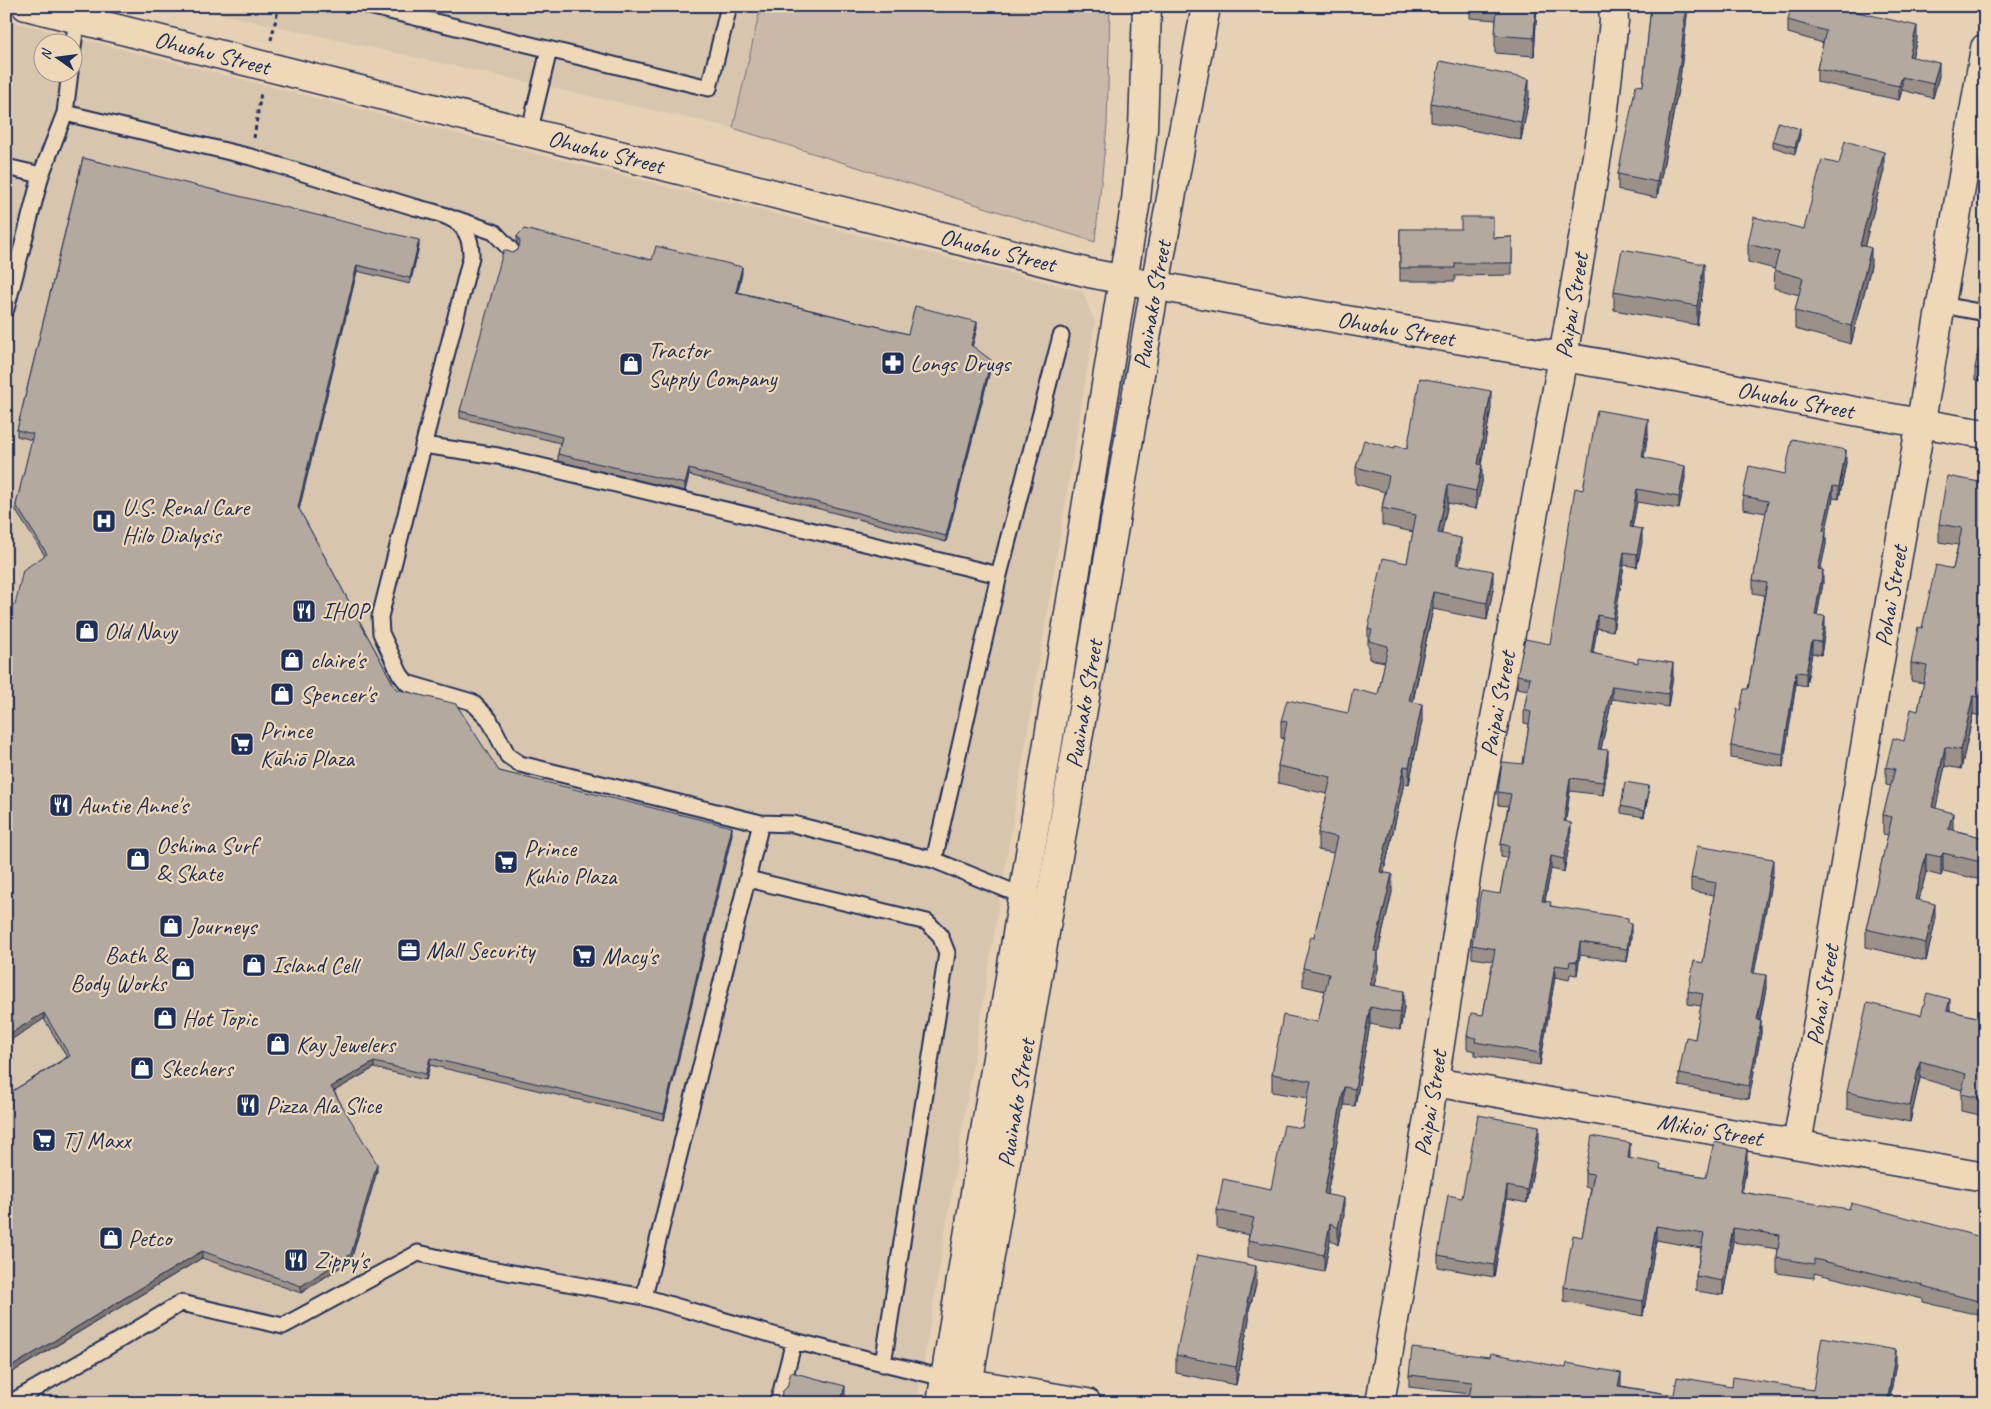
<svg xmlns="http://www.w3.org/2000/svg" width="1991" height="1409" font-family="Caveat,sans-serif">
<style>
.built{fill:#d8c5ae;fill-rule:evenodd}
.green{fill:#c9b9a8;stroke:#727483}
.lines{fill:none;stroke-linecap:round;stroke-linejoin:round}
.service-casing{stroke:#1b2f5e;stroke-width:19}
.minor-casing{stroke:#1b2f5e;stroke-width:31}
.tertiary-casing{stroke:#1b2f5e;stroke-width:31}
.path{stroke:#1b2f5e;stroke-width:3;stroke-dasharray:4 4;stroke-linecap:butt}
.service{stroke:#efd8b8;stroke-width:15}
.minor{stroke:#efd8b8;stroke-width:28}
.tertiary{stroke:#efd8b8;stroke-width:28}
.wall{fill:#9b9189;stroke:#1b2f5e}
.shaded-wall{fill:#7e766f;stroke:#1b2f5e}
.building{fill:#b4a99f;stroke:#1b2f5e}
.labels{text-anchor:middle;stroke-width:4.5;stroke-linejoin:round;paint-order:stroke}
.street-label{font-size:24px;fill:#1b2f5e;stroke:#efd8b8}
.poi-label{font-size:24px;fill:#1b2f5e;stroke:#efd8b8;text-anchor:start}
</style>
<rect width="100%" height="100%" fill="#e7d1b4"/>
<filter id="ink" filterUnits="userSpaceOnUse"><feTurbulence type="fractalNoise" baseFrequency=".02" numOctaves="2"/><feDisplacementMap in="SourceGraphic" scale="10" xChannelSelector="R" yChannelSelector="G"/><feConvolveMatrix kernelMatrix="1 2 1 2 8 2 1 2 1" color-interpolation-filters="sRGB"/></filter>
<g filter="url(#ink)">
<!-- built -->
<path class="built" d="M185,6h577l-29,122z
M6,20l1076,271 13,31 -178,1081h-911zM42,42h30v30h-30z"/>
<!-- green -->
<path class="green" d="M761,6h349l-3,120 -12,116 -362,-114z"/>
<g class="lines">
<!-- service casing -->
<g class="service-casing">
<path id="service" d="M369,6l340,82 20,-82
M72,54l5,-36 2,-5
M65,113l186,44 163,50c31,8 58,11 57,50l-91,360 1,16 19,41 7,9 65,19 17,17 19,37 12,8 241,59 -117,474
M529,133l20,-83
M6,167l35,8
M456,219l38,13 17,18
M1942,305l43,8
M6,309l35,-134 24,-62 5,-41
M423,445l75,11 501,119 62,-239
M761,823l32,1 141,36 116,47
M934,860l65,-285
M748,879l179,43 13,13 7,18 -64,411
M10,1403l104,-60 67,-40 102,23 135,-73 67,15 159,29 150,44 150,37
M778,1403l16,-62"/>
</g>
<!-- minor casing -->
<g class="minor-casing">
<g id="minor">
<path id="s1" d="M26,6l1063,267 36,7"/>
<path id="s2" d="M1434,1082l551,95"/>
<path id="s3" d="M1797,1144l188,-1096"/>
<path d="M945,1379l142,24"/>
<path id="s4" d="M1380,1403l54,-321 36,-231 93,-494 39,-231 12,-105 -1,-15"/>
</g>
</g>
<!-- tertiary casing -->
<g class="tertiary-casing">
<g id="tertiary">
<path id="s5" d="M1138,282c163,32 327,58 490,86 119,22 237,47 357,66"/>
<path d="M941,1403l195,-1203 7,-71 4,-123"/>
<path id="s6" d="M965,1403l190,-1117 51,-280"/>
</g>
</g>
<!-- path -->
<path class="path" d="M271,40l8,-34
M254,138l7,-46"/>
<!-- service -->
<use href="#service" class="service"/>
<!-- minor -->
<use href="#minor" class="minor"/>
<!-- tertiary -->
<use href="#tertiary" class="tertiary"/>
</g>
<!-- wall -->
<path class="wall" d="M1470,6h67l-3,50 -39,-3v-18l1,-15 -26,-2z
M1651,6h37l-8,73 -23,119 -39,-8v-16l25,-88z
M1850,10l67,29 -5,18 27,19 -6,22 -31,-8 -3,10 -82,-18v-13l6,-26 -35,-10v-13z
M1529,98l-8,42 -90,-18v-19z
M1800,135l-5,19 -22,-7v-6z
M83,158l336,88 -9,38 -53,-13 -58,238 97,180 103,82 233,63 -68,286 -234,-55 -4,15 -52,-12 -40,23 43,80 -26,89 -50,33 -99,-35 -196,118v-281l61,-38 -23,-38 -29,-414 30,-49 -29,-45v-6l16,-65 -15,-4v-6z
M1839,164l45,6 -20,77 7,19 -20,78 -56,-15v-18l4,-16 -25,-7 1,-19 -27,-7v-18l56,-15z
M1400,229l93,9 19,-1v38l-57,1v5h-55z
M517,236l135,24 90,13 -4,19 170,42 69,-6 -5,18 19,20 -45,176 -257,-67 -4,16 -127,-30v-7l2,-11 -100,-25v-7l53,-158 5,-3 1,-4 -2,-3z
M1704,282l-7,43 -83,-15v-19z
M1985,333v49l-10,-2v-12z
M1491,408l-10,57 1,17 -6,27 -28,-6 -7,31 20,21 -2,9 34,25 -6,31 -54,-11 -20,93 9,19 -13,63 -5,-1 -20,89 8,20 -14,60v17l-4,16 30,23 -4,22 -30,-6 -15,82 -11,-1 -17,89 17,21 -6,30 -8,-5 -6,32 -76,-15v-17l1,-5 -32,-7v-18l54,-21 31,-61 6,-30 -36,-6v-18l46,-52 7,-31 -22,-5v-18l11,-31 20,-84 -16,-3v-17l9,-39 -49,-11v-17l6,-27 -3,-1v-17l67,-8 30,-18 7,-33 -16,-3v-13h-1v-17l39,-66 6,-31 -31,-7v-17l3,-16 -29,-8v-17l38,-18h13z
M1648,432l-4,25 41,21 -6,31 -42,-7 -5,25 10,15 -5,25 -13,-2 -11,66 -16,-3 -4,25 80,23 -5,31 -56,-8 -11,50 7,14 -5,32 -33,-4 -5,31 6,14 -7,36 -13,-3 -6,32 6,5 77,18 3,13 -4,25 -47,-7 -3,20 -7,-1 -1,6 -14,-3 -15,88 -65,-10v-4l-8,-2v-13l16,-21 10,-54 -21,-3v-13l28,-51 7,-36 -6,-1v-13l7,-38 -10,-1v-13l25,-28 6,-40 -5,-1v-13l4,-20 -11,-2v-13l33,-31 33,-154z
M1846,463l-7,36 -6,-1 -8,34 1,12 -6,26 3,13 -6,32 8,14 -4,26 -9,-2 -6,33 -10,-2 -13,83 -52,-9v-12l9,-36 8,-21 16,-94 -11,-2v-13l13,-67 -23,-4v-13l42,-22z
M1985,483l-3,174 -1,5 -1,54 -7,-2 -12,55 -16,-3 -10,42 18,22 32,8v43l-42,-10 -2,5 -15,-4 -7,28 16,22 -9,39 -60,-14v-18l22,-94 -5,-1v-19l8,-29 -5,-1v-18l18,-26 14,-30 6,-28 -13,-2v-18l11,-35 31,-59 5,-24 -19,-3v-18z
M1649,792l-5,25 -23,-4v-7z
M1773,872l-19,101 12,15 -6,32 1,13 -12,66 -70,-13v-12l16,-35 6,-33 -13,-2v-13l15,-28 11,-68 -23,-4v-13z
M1950,1011l35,8v97l-24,-5v-17l1,-4 -42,-12 -10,44 -63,-13v-17l74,-77z
M1539,1139l-12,64 -20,-4 -13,78 -56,-10v-12l24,-57z
M1747,1163l-5,29 243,46 -6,77 -56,-13v-3l-109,-26v5l-37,-5v-15l1,-9 -45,-7 -10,53 -27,-4v-15l5,-28 -45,-8 -13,76 -79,-15v-14l18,-50 9,-49 -6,-1v-14l76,-4 45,8z
M1256,1285l-7,25v10l-13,65 -60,-12v-18z
M1896,1363l-7,40h-421l2,-9 -61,-7v-12l212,11 53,9 58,-9 81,4z"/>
<!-- shaded-wall -->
<path class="shaded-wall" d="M1536,6h1l-3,50v-18z
M1686,6h2l-8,73 -23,119v-16z
M1917,26v13l-8,30v-13z
M7,46v25l-1,4v-25z
M1939,63v13l-6,22v-14z
M1902,77v13l-3,10v-14z
M1529,79v19l-8,42v-18z
M1800,129v6l-5,19v-7z
M1884,152v18l-24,94v-19z
M419,240v6l-9,38v-6z
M1871,248v18l-20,78v-18z
M1704,264v18l-7,43v-19z
M357,265v6l-59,243v-7z
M742,267v6l-6,25v-6z
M977,322v6l-6,24v-7z
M991,360v6l-45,176v-6z
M1491,391v17l-13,73v-17z
M1648,419v13l-6,38v-13z
M1846,450v13l-7,36v-12z
M1482,465v17l-6,27v-18z
M1685,466v12l-6,31v-12z
M689,469v6l-4,16v-7z
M1448,485v18l-10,48v-18z
M1833,486v12l-10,46v-13z
M1637,489v13l-7,38v-13z
M1642,529v13l-5,25v-13z
M1826,532v12l-8,38v-13z
M1461,538v17l-5,26v-17z
M1624,552v13l-11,66v-13z
M1823,570v13l-8,44v-12z
M1493,571v18l-6,31v-17z
M1433,592v17l-24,109v-17z
M1985,607v18l-7,32v-19z
M1597,615v13l-6,37v-12z
M1825,616v13l-4,26v-13z
M1982,639v18l-4,22v-18z
M1812,641v12l-6,33v-13z
M1673,663v13l-5,31v-13z
M1796,672v12l-13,83v-13z
M1985,672v19l-5,25v-19z
M1612,686v13l-14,63v-13z
M1973,696v18l-12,55v-19z
M1422,704v17l-13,63v-17z
M1945,747v19l-13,60v-19z
M1608,750v13l-5,32v-13z
M1404,766v17l-24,106v-17z
M1570,778v13l-6,43v-13z
M1649,786v6l-5,25v-6z
M1953,813v18l-5,-2z
M1571,823v13l-7,36v-13z
M732,827v7l-68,286v-6z
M1943,853v18l-2,5v-19z
M1926,854v18l-11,45v-18z
M1551,856v13l-9,44v-12z
M1773,859v13l-21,113v-12z
M1392,874v18l-14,60v17l-8,33v-17l4,-34z
M1935,904v18l-9,39v-18z
M1631,924v13l-4,25v-13z
M1580,942v13l-3,20v-13z
M1555,965v12l-15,88v-12z
M1766,975v13l-9,45v-13z
M1404,991v17l-4,22v-17z
M1950,999v17l-3,-6z
M1370,1007v17l-15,82v-17z
M44,1013v6l-38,24v-7z
M1761,1021v12l-12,66v-13z
M430,1058v7l-4,15v-6z
M1920,1061v17l-10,44v-16z
M374,1062v6l-43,25v-6z
M1344,1087v18l-20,106v-17z
M1539,1126v13l-12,64v-13z
M1630,1143v14l-2,15v-14z
M1747,1149v14l-7,43v-14z
M377,1164v7l-26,89 -50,33v-7z
M1507,1186v13l-13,78v-12z
M1344,1198v17l-6,30v-17z
M1330,1223v17l-6,32v-17z
M1656,1226v14l-13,76v-15z
M1733,1228v14l-10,53v-14z
M202,1251v7l-196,118v-6z
M1256,1266v19l-7,25v10l-13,65v-18l11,-65z
M1985,1277v14l-6,24v-14z
M1896,1350v13l-7,40h-2z
M1621,1373v13l-3,12v-12z
M845,1386v17h-5z"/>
<!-- building -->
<path class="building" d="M1497,6h39l-2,32 -39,-3z
M1651,6h35l-6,57 -23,119 -39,-8 18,-89 7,1z
M1791,6h59l-1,4 68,16 -8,30 30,7 -6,21 -31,-7 -3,9 -82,-17 9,-38 -38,-11z
M1440,61l89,18 -8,43 -90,-19z
M1778,122l22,7 -5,18 -22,-6z
M1845,141l39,11 -24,93 11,3 -20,78 -56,-15 8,-33 -29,-8 5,-18 -31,-8 6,-27 50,12 18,-69 17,4z
M83,158l336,82 -9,38 -53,-13 -59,242 98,182 60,15 43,67 233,56 -68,287 -234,-56 -4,16 -52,-12 -43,25 46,77 -26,90 -50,32 -99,-35 -196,119v-275l64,-39 -26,-43 -38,23v-433l9,2 8,-35 24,-16 -31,-49 17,-71 -16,-4z
M1461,217h32v21l19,-1v26h-57v5h-55v-39h61z
M524,229l128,31 4,-14 86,21 -6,25 172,42 7,-28 62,16 -6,23 20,15 -45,176 -257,-67 -4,15 -127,-30 4,-17 -102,-26 43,-159 1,-2 9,3 5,-3 2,-8 -3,-6z
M1622,249l82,15 -7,42 -83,-15z
M1982,332l3,1v37l-10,-2z
M1420,378l71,13 -13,73 4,1 -6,26 -28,-6 -10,48 23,5 -5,26 37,7 -6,32 -54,-11 -24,109 13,3 -13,63 -5,-1 -24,106 12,2 -18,77 4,1 -8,33 34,6 -4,22 -30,-6 -15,82 -11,-2 -20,107 20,4 -6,30 -8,-5 -6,32 -76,-15 6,-22 -37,-8 6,-31 48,10 13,-64 18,3 9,-47 -39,-7 11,-59 35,7 11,-48 -26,-6 8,-32 3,1 23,-100 -19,-4 13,-56 -53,-11 9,-44 -6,-1 6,-21 61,13 5,-24 25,6 10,-49 -19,-5 3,-11 -4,-1 15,-71 24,5 9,-48 -34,-7 7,-32 -33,-9 8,-27 30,9 1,-3 12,3z
M1597,410l51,9 -6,38 43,9 -6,31 -42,-8 -7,38 12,2 -5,25 -13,-2 -11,66 -16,-3 -6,38 47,10v-5l35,5 -5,31 -56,-8 -14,63 10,1 -5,32 -33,-4 -6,43 7,2 -7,36 -13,-3 -9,45 9,1 -1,4 78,12v5l3,1 -4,25 -47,-7 -3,20 -7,-1 -1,6 -14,-2 -15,88 -65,-11 1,-4 -9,-2 4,-23 12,2 12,-66 -23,-4 9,-54 19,3 9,-48 -8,-2 10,-50 -13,-2 4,-30 21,2 8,-52 -7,-2 6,-32 -13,-3 8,-36 25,5 25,-156 8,2z
M1792,439l54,11 -7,37 -6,-1 -10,45 3,1 -8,37 5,1 -8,45 10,1 -4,26 -9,-1 -6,32 -10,-1 -13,82 -52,-8 6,-37 3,1 4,-21h4l19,-106 -14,-3 15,-79 -25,-5 6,-30 36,8z
M1947,476l38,7v124l-7,31 4,1 -4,22 7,1v10l-5,25 -7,-1 -12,54 -16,-3 -13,60 21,6 -5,16 37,9v25l-42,-10 -2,4 -15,-3 -11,45 20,5 -9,39 -60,-14 26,-112 -9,-2 12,-46 -9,-2 7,-29 11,3 7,-32 7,2 9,-45 -16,-3 7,-36 4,1 14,-63 17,4 9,-41 -23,-4z
M1625,782l24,4 -5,25 -23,-5z
M1697,846l76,13 -21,114 14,2 -9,45 4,1 -12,65 -70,-12 7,-37 9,2 8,-45 -15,-3 6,-30 9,2 13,-80 -25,-5z
M1927,993l23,6 -3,11 38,9v80l-24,-5 5,-20 -46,-13 -10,45 -63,-14 20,-89 54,12z
M1478,1115l61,11 -12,64 -20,-4 -13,79 -56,-10 10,-60 14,3z
M1592,1136l38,7 -2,15 33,6 -1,5 46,8 8,-35 33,7 -7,43 109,17 2,-6 134,35v39l-6,24 -56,-14v-2l-109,-26v5l-37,-6 3,-23 -47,-7 -10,53 -27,-5 8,-42 -48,-8 -13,75 -79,-14 9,-52 9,2 12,-63 -9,-1z
M1197,1255l59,11 -9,36h2l-13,65 -60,-12z
M1822,1337l74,13 -9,53h-319l-42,-8 -1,8h-57l4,-21 -63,-7 3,-27 78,9 1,-4 75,15 1,-5 54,10 -3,13 56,9 3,-18 55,9 1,-9 80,13z
M791,1372l54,14 -5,17h-60l2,-11 5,-5z"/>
</g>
<!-- icons -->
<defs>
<g id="pharmacy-square" transform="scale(1.25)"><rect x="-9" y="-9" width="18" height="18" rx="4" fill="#1b2f5e" stroke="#efd8b8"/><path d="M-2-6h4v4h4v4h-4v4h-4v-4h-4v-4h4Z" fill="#fff"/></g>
<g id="shop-square" transform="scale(1.25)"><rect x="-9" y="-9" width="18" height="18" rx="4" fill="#1b2f5e" stroke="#efd8b8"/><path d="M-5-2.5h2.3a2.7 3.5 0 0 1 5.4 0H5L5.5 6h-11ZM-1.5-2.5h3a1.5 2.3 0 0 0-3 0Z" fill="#fff"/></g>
<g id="hospital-square" transform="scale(1.25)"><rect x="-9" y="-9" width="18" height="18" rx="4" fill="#1b2f5e" stroke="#efd8b8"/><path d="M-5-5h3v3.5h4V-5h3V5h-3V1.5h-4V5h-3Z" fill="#fff"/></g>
<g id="restaurant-square" transform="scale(1.25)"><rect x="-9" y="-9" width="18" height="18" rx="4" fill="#1b2f5e" stroke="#efd8b8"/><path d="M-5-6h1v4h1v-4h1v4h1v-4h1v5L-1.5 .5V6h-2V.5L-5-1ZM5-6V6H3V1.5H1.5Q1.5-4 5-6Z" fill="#fff"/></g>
<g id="supermarket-square" transform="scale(1.25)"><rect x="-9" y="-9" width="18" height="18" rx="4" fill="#1b2f5e" stroke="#efd8b8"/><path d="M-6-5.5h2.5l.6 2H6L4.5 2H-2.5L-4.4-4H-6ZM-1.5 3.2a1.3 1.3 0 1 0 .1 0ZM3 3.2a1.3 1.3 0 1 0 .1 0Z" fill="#fff"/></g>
<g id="office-square" transform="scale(1.25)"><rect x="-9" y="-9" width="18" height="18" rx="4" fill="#1b2f5e" stroke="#efd8b8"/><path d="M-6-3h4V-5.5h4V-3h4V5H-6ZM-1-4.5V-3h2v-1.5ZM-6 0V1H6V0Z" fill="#fff"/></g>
</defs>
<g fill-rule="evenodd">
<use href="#pharmacy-square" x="893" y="363"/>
<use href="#shop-square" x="631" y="364"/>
<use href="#hospital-square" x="104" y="521"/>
<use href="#restaurant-square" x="304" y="611"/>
<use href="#shop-square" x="87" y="631"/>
<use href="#shop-square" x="292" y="660"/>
<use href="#shop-square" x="282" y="694"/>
<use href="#supermarket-square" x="242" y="744"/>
<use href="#restaurant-square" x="61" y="805"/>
<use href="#shop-square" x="138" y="859"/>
<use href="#supermarket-square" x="506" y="862"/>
<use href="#shop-square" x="171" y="926"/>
<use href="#office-square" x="409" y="950"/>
<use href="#supermarket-square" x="584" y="956"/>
<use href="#shop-square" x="254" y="965"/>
<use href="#shop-square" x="183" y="969"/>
<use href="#shop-square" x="165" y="1018"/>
<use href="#shop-square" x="278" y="1044"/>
<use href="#shop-square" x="142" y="1068"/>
<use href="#restaurant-square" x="248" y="1105"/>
<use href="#supermarket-square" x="44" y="1140"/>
<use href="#shop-square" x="111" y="1238"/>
<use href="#restaurant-square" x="296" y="1260"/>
</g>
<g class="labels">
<!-- street labels -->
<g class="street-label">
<text dy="8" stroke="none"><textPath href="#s1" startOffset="192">Ohuohu Street</textPath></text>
<text dy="8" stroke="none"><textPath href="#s1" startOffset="598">Ohuohu Street</textPath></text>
<text dy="8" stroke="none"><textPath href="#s1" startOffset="1002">Ohuohu Street</textPath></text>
<text dy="8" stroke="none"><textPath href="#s6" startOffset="1114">Puainako Street</textPath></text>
<text dy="8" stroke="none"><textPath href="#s4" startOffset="1114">Paipai Street</textPath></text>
<text dy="8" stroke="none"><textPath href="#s5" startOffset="262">Ohuohu Street</textPath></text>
<text dy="8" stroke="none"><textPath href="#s5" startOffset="668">Ohuohu Street</textPath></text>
<text dy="8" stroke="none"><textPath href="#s3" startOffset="556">Pohai Street</textPath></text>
<text dy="8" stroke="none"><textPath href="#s6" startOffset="709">Puainako Street</textPath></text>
<text dy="8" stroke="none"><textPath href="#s4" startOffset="709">Paipai Street</textPath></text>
<text dy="8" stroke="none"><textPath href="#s3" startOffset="151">Pohai Street</textPath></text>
<text dy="8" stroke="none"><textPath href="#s6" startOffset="304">Puainako Street</textPath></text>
<text dy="8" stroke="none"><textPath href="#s4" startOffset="304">Paipai Street</textPath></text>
<text dy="8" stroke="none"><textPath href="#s2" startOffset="280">Mikioi Street</textPath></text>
</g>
<!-- poi labels -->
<g class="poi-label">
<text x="648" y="358">Tractor<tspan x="648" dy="28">Supply Company</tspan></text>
<text x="910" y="371">Longs Drugs</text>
<text x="122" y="515">U.S. Renal Care<tspan x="122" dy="28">Hilo Dialysis</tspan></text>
<text x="322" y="619">IHOP</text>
<text x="104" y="639">Old Navy</text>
<text x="310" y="668">claire's</text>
<text x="300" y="702">Spencer's</text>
<text x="260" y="738">Prince<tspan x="260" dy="28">Kūhiō Plaza</tspan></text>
<text x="78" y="813">Auntie Anne's</text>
<text x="156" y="853">Oshima Surf<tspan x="156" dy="28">&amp; Skate</tspan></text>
<text x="524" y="856">Prince<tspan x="524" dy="28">Kuhio Plaza</tspan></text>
<text x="188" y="934">Journeys</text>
<text x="426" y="958">Mall Security</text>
<text x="166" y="963" text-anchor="end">Bath &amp;<tspan x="166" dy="28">Body Works</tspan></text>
<text x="602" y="964">Macy's</text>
<text x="272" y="973">Island Cell</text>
<text x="182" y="1026">Hot Topic</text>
<text x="296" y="1052">Kay Jewelers</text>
<text x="160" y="1076">Skechers</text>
<text x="266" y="1113">Pizza Ala Slice</text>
<text x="62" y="1148">TJ Maxx</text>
<text x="128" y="1246">Petco</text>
<text x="314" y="1268">Zippy's</text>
</g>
</g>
<!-- margin -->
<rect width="1991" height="1409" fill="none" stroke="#efd8b8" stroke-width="25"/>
<rect x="12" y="12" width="1966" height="1384" fill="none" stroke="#1b2f5e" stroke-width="2" filter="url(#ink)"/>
<!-- north arrow -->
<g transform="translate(58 58) rotate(284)"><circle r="24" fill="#efd8b8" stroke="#9a9494"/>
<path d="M0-4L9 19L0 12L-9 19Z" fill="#1b2f5e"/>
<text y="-8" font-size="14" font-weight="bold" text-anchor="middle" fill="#1b2f5e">N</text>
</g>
</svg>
